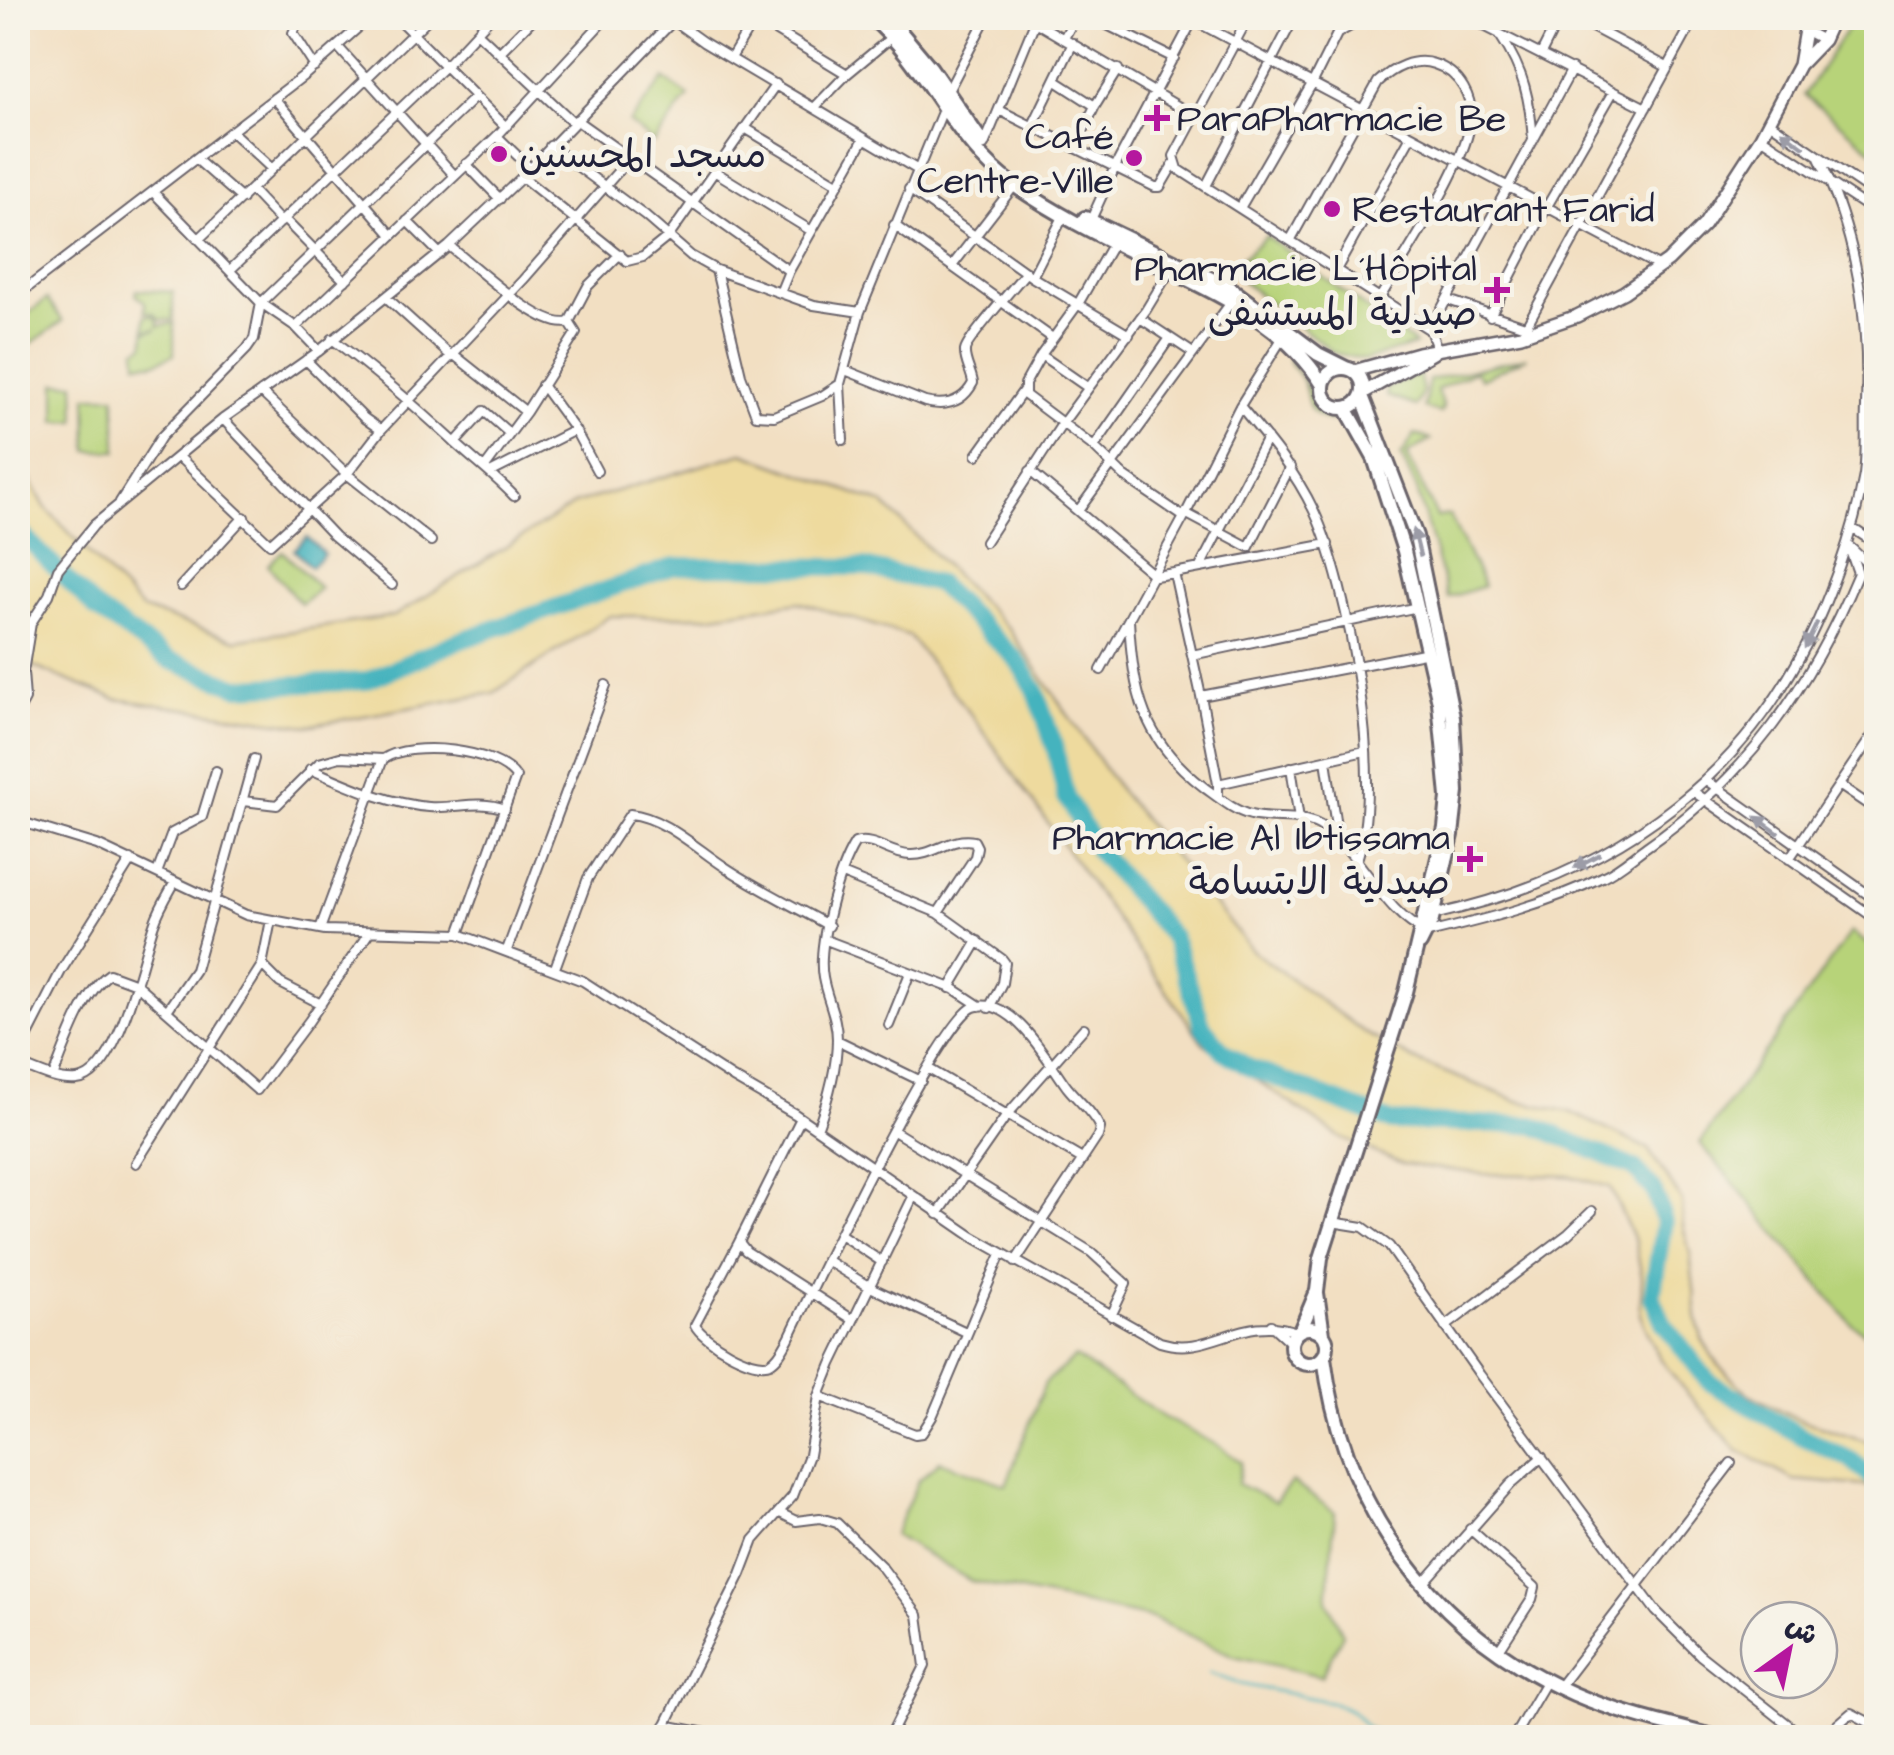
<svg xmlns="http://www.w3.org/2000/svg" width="1894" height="1755" font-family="'Architects Daughter','Playpen Sans Arabic',sans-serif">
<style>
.green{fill:#b7d379;stroke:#6c7a5a;stroke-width:2.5}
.sand{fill:#eeda9e;stroke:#887e6c;stroke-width:2.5}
.water{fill:#44b3be;stroke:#336a7c;stroke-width:2.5}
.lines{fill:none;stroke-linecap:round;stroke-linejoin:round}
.stream{stroke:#44b3be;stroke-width:2.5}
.river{stroke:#44b3be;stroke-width:18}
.street-casing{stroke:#6b646a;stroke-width:12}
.secondary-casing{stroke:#6b646a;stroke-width:16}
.primary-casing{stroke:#6b646a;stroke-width:18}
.street{stroke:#fff;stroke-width:8}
.secondary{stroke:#fff;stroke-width:11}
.primary{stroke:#fff;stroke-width:12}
.oneway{fill:#9c9ca7}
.poi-dot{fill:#b5179e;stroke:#f7f3e8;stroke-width:4}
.labels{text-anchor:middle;stroke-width:10;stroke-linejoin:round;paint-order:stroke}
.poi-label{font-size:38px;fill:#22223b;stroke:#f7f3e8;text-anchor:start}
</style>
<rect width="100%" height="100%" fill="#f7f3e8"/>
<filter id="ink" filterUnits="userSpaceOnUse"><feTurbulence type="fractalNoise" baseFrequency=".01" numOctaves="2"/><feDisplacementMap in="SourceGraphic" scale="20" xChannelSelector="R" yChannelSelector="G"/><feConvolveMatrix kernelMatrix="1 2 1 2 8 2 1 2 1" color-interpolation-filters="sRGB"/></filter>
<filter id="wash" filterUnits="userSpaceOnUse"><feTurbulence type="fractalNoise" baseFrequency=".0048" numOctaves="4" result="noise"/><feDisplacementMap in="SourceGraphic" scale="40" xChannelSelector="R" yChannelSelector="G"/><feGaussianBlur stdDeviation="2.25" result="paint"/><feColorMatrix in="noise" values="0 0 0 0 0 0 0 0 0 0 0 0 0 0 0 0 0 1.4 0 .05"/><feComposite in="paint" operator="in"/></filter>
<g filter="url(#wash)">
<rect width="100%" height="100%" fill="#f2dfc2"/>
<!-- green -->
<path class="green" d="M1854,18h22v135l-72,-58z
M664,79l25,17 -35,47 -25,-20z
M1266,236l144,104 5,5 -50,15 -31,-7 -96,-75 -7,-9z
M137,290l36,2v28h-13l-6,-7 -9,-1v-10l-9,-7z
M47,299l16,22 -44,31 -1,-31z
M152,315l6,5v6l16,-3v32l-20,8h-17l-1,-13 8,-5 1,-13 12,-3 -12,1v-14z
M1527,357l-46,22 -6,-8 -38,19 6,18 -3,5 -16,-5 5,-28z
M1288,359c16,18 27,46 48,58l-6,4c-29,-10 -18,-20 -28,-41 -4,-8 -11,-13 -14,-21z
M1419,373l4,19 -7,14 -29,-10 -1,-7z
M56,383h19l1,38 -20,1z
M87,396h28l2,55h-29z
M1415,434l16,6 -24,14 30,63 12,-2 35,71 -36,12 -31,-108 -16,-34z
M282,551l38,37 -19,16 -33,-39z
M1851,932l25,18v391l-25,-18 -151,-180z
M1075,1357l88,60 54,28 24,17 -3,22 37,18 17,-20 43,30 -8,89 16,33 -22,42 -87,-20 -82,-38 -181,-37 -77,-46 24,-54 22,-20 66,24 39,-102z"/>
<!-- sand -->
<path class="sand" d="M743,453l141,51 125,125 111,162 133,160 112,82 49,27 104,41 52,11 78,37 34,52 1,26 7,25 7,65 5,22 16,26 29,28 51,26 78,25v46l-9,-4 -73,-6 -57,-30 -56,-64 -22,-29 -19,-42 2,-38 -7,-35 -25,-55 -40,-11 -86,-2 -82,-10 -61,-26 -138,-95 -224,-318 -70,-89 -110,-34 -92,14h-97l-117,77 -186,33 -192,-27 -83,-33 -14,-38v-171l27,50 97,102 94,31 158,-24 183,-113z"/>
<!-- water -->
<path class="water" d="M307,537l17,17 -13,13 -17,-17z"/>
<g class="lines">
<!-- stream -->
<path class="stream" d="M1209,1673l31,11 91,18 21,9 14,15 18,12"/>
<!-- river -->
<path class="river" d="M18,530l78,79 73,51 69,27 128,-6 90,-39 219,-76 189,1 74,17 78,75 19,30 20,59 11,49 32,54 75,87 30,89 20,24 27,17 142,54 141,3 101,43 19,21 11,32 -12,76 12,27 45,58 94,55 48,23 25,20"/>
</g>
</g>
<g filter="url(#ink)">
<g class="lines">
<!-- street casing -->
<g class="street-casing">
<path id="street" d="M300,18l-7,15 22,34
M397,18l109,109
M755,18l92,56
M1093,18l81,40
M1248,18l-74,138 4,13 252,161 8,21
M1468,18l178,90
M1575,18l92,49
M1798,18l6,12 19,10
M671,19l32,23 215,128
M1193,20l467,247
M478,33l96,90
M1338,33l27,-15
M1501,37c23,34 29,63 32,103
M1064,38l11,-20
M338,47l117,129
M499,53l35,-35
M1541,54l18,-36
M731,58l24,-40
M1056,81l39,25 23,-37
M947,93l39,-75
M274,98l117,136
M814,108l33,-34 46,-38
M999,110l156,77h5l14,-24
M576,120l213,151 -9,22
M1769,122l107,73
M1033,125l40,-82
M745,128l92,55
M231,131l41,38
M497,136l33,32
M1761,137l115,76
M984,145l51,-123 161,95
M550,146l95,70 46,40 25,14 98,35 46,7
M1075,148l20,-42
M196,159l46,40
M466,164l34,35
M714,171l96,59
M522,177l105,84 16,-4 26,-21 107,-152
M1206,186l88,-168
M909,189l123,88 97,58
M251,190l30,32
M153,192l108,111 35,24 23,24
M1240,208l73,-126 32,-64
M284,219l61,62
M407,221l33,33
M1089,224l26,-57 79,-149
M894,225l157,112
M199,239l230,-221
M1291,239l87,-157c15,-14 36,-25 56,-18 26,8 41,35 36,61 -8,47 -65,129 -90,173
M449,246c24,18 93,85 120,76l19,-36 32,-32
M952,266l62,-80
M230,270l214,-203 46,-49
M716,270l25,105 15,40 18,1 48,-20 18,-12 20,-72 84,-205
M1336,270l75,-134
M789,271l75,-132
M1032,277l31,-60
M18,295l289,-222 62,-55
M387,298l64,58
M1448,300l77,26
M1490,316l56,-108 67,-116
M1140,318l53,35
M296,327l201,-191 109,-118
M1430,330l142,-261
M1522,334l173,-316
M332,339c42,31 81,65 119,100 21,20 43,36 63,57
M453,354l73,58
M1041,355l-16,29v11l69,52 30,29 60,41 -83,153
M306,360l58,58 17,12
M845,370l80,32c21,5 38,0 48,-19 -1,-10 -9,-22 -8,-32 0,-9 51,-66 61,-79
M840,384l3,56
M542,385l33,45 22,41
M1087,387l-46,-32 37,-51 35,-61
M261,392l86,82 84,67
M1240,406c28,33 55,65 74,105 35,75 72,276 42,351
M223,419l111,117 58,49
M455,443l29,-32 25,22
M1094,447l76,-109
M977,455l46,-64
M179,457l91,87 77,-70 34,-44 142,-150 106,-121
M486,466l40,-54 50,-79 -7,-11
M1030,471l125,105 19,-3 18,82 226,-48
M492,472l83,-42
M120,502l41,-65 86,-88 7,-10 7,-36 214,-206
M1078,511l154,-210
M1187,514l62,33
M1184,517l56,-111 43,-69
M1852,528l24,16
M985,542l77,-118 84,-114 25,-41
M1249,547l41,-80
M1851,548l25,24
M1200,567l67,-129
M1174,573l154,-29
M181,586l63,-69
M1129,620c4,74 14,121 76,168 14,10 29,23 46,27 22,6 48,-1 68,10 43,25 61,87 109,108 59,-14 119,-29 174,-56 16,-7 30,-20 44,-30 102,-71 165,-161 212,-274l-10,-28
M1192,655l9,41
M18,712l7,-13 -2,-27 8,-49 18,-28 9,-26 36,-44 129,-106 96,-68 130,-105 73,-69 154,-159
M1326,760l12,80
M1291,767l8,52
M310,769c38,16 77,35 119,38 27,2 49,-8 76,2
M1706,780l170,120
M1218,784l147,-33
M1839,785l37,25
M1694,792l182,127
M1218,797v-13l-17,-88 228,-44
M243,801l34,4 42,-42 21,-6 43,2
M18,821l79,24 149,70 79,15 134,4 124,47 150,97 62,36 177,122 188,106c50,16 81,-30 137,-10
M1789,859l87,-129
M157,873l15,-40 30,-16 14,-46
M842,874l96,39 64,46 3,4 -3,20 -13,25
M1433,915c186,-41 328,-143 397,-324 15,-38 27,-76 34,-116 3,-22 1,-46 2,-68 3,-88 -8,-169 -47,-249
M271,920l-9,45 18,18 41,21
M320,929l63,-170c28,-19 114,-10 133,18l-57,157
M826,940l128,49 26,17
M507,950l99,-265
M555,968l33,-90 42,-64c34,3 67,35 95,53 33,22 69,39 104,59
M950,988l28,-47
M168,1009l27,-39 59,-211
M889,1025l21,-52
M837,1040l84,41
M18,1055l43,-84 70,-111
M18,1064c18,7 39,18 59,16 42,-4 65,-123 77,-156 5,-15 13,-28 21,-42
M929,1069l153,90
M53,1077c12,-30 30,-85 56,-103l27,10 121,106 52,-69 59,-87
M801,1118l-62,124 7,9 106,68
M817,1129c11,-29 20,-59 20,-90 0,-23 -10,-39 -14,-61 -6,-32 14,-106 32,-135 18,-6 36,12 55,12 24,1 41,-19 64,-14l3,6 -2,10 -37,56
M894,1131l197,121 35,32 -15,32
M136,1163l126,-198
M938,1214l69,-99 77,-87
M1332,1222l31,5 26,19 91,129 176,236 44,44 105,83
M840,1234l42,28
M739,1242l-44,83c7,15 58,45 75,38 9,-5 14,-16 19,-25 22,-46 152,-320 185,-331 39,-12 75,56 93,80 11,14 26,25 33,41l-2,8 -83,126
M826,1260l42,26 98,46
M1271,1325l20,18
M1445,1327l123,-93 24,-23
M819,1396l96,38 7,-1 10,-16 69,-163
M780,1513l16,8 24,-3 17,5 44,43 37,49 7,51 -36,72
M1470,1529l65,58 -3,12 -33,51
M1423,1584l88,-100 31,-27
M1559,1687l172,-224
M665,1725l66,13
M659,1738l82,-164 13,-34 39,-44 16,-41 10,-59 13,-32 81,-167
M1513,1738l34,-58
M1822,1738l29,-25 25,13"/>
</g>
<!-- secondary casing -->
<g class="secondary-casing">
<path id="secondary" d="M1799,65l24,-25 10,-22
M1354,371l64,-18 103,-18 56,-19 47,-24 44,-31 36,-36 57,-88 38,-72 8,-47
M1363,393l70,-40"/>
</g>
<!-- primary casing -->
<g class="primary-casing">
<path id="primary" d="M872,18c56,47 81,125 142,167 46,32 97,56 147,81 62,31 124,58 162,119
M889,18l41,49 52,75
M1085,218l145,70 88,66 28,14
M1323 388a20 20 0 1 1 40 0a20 20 0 1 1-40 0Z
M1362,396l54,140 37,181 4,75 -5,43 -20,85 -12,24
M1317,1293l6,41
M1291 1346a18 18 0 1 1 36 0a18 18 0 1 1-36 0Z
M1301,1329l16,-38 4,-33 85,-266 39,-164 3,-31 -9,-95 -35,-151 -30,-93 -28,-50
M1324,1357c19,151 109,275 250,337 46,20 97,31 146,44"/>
</g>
<!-- street -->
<use href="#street" class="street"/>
<!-- secondary -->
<use href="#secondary" class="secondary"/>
<!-- primary -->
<use href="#primary" class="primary"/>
</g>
<!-- one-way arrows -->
<defs><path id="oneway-solid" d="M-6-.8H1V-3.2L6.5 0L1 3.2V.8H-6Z" transform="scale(2.5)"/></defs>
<g class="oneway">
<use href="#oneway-solid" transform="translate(1793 139) rotate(-144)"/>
<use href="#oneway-solid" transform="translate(1417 543) rotate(-104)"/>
<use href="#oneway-solid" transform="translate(1811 635) rotate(116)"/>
<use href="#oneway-solid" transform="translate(1767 825) rotate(-144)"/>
<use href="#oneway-solid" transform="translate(1587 861) rotate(152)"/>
</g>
</g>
<!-- markers -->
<g class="poi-dot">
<path d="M1152 103h10v10h10v10h-10v10h-10v-10h-10v-10h10z"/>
<circle cx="499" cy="154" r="10"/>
<circle cx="1134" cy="158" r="10"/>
<circle cx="1332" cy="209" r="10"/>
<path d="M1492 275h10v10h10v10h-10v10h-10v-10h-10v-10h10z"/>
<path d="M1465 844h10v10h10v10h-10v10h-10v-10h-10v-10h10z"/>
</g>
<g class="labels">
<!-- poi labels -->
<g class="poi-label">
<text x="1177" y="131">ParaPharmacie Be</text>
<text x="1114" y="149" text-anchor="end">Café<tspan x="1114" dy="44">Centre-Ville</tspan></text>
<text x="519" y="167">مسجد المحسنين</text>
<text x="1352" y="222">Restaurant Farid</text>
<text x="1477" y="281" text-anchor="end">Pharmacie L´Hôpital<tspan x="1477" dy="44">صيدلية المستشفى</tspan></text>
<text x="1450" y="850" text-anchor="end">Pharmacie Al Ibtissama<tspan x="1450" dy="44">صيدلية الابتسامة</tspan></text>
</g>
</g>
<!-- margin -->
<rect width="1894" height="1755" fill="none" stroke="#f7f3e8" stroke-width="60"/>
<!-- north arrow -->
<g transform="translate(1789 1650) rotate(33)"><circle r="48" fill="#f7f3e8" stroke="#a29fa3" stroke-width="2.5"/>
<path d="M0-8L18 38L0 25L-18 38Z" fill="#b5179e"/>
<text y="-15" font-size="28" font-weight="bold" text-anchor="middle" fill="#22223b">ش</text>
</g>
</svg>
